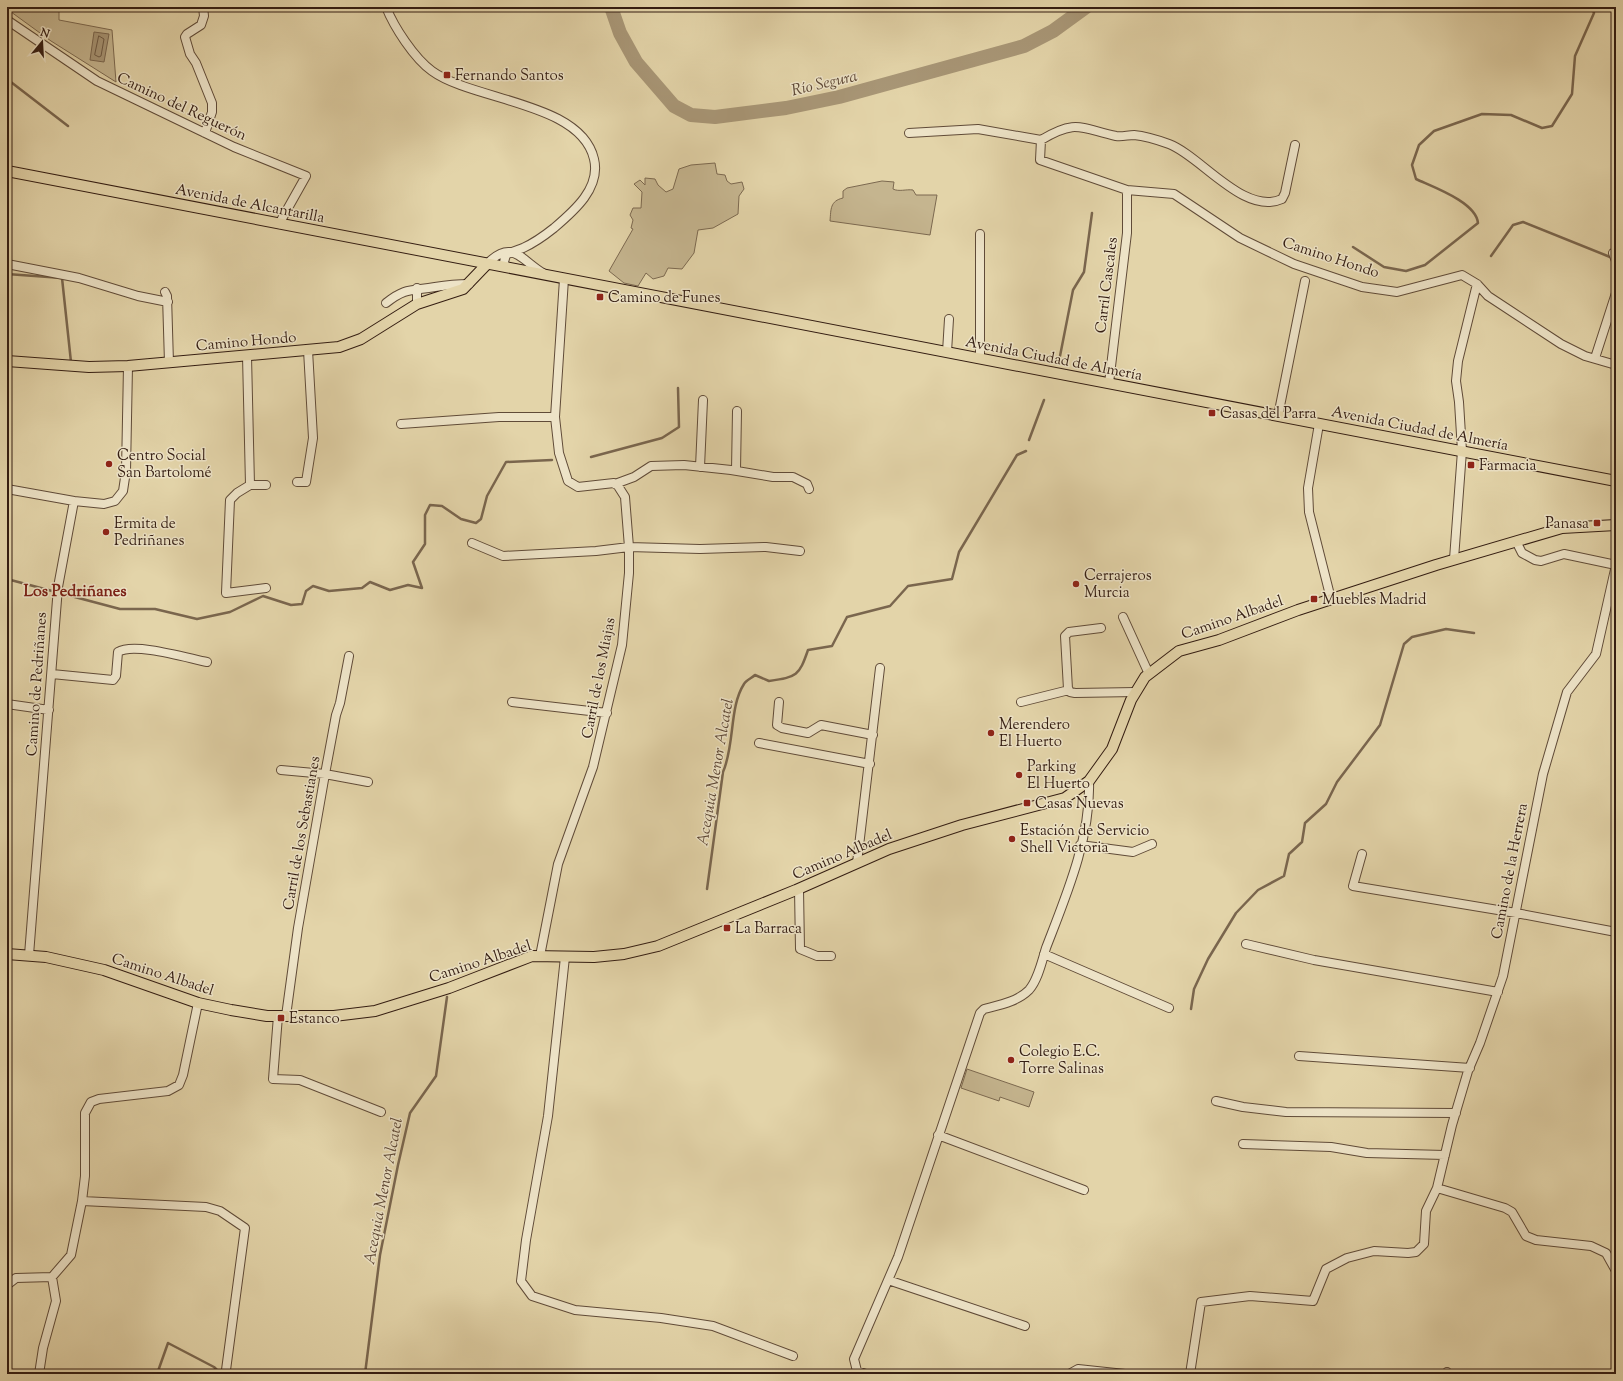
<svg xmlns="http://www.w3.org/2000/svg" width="1623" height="1381" font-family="'Sorts Mill Goudy',serif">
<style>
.green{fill:#c5b58f;stroke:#7c6950}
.water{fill:#a89676;stroke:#7a664e}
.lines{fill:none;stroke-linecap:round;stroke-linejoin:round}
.shore{stroke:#6e5a44;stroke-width:1}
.stream{stroke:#7a664e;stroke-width:2.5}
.river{stroke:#a89676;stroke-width:14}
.minor-casing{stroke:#604b38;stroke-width:10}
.major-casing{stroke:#341d12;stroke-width:12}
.minor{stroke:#ede3c7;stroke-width:8}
.major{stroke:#e3d4a9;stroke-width:10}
.poi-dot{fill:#8f2418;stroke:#ede3c7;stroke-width:1.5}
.labels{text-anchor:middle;stroke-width:3;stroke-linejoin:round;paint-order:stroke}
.poi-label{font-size:15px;fill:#341d12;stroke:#ede3c7;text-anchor:start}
.street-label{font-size:15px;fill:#341d12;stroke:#ede3c7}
.water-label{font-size:16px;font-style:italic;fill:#5d4735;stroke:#ede3c7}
.neighbourhood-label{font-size:16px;font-weight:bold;fill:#7a1f14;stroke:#ede3c7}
</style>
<rect width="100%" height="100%" fill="#e3d4a9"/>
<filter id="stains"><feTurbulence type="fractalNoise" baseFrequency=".005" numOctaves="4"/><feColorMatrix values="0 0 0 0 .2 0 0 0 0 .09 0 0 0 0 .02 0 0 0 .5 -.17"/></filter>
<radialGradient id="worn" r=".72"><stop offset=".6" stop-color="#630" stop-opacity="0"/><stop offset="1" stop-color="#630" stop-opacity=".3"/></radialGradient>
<!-- green -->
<path class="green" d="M7,7h52v13l53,10 4,52 -65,-41 -44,-32z
M715,163l2,11 8,1 2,6 4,3 11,-2 2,7 -5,7 -1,18 -25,14 -15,2 -4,23 -12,16 -14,-1 -4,8 -11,3 -7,-6 -8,13 -14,-3 -15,-12 24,-42 -2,-1 2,-8 -3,-5 3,-7h8l1,-16 -8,-8 6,-4 5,5v-7l10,1 3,6 8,7 7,-3 6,-20 12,-4z
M882,181l12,1 -1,7c6,3 13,0 20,1l3,5h21l-7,40 -100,-14c1,-12 0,-20 13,-23v-7l4,-3z
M967,1069l67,23 -5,15 -29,-10 -1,4 -38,-13z"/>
<!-- water -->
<path class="water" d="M94,32l15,2 -5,28 -14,-2z"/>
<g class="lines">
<!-- shore -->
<path class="shore" d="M99,36l5,3 -3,17 -2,1 -4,-2z"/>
<!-- stream -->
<path class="stream" d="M7,79l61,47
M1353,247l31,20 22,4 19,-6 53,-42c-2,-21 -45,-36 -62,-44l-4,-14 7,-20 15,-14 48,-17 29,1 31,13 10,-2 20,-32 3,-38 19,-43 -2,-6
M1491,256l22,-31 10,-3 87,35
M7,274l55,4 9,84
M1060,356l13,-66 11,-18 8,-59
M1029,440l15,-40
M591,457l71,-19 17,-11 -1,-39
M7,579l113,30h35l42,10 33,-7 33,-16 28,9 11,-1 4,-13 7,-5 16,5 33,-3 8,-6 20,8 18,-5 14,3 -9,-26 12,-18v-29l5,-10 12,1 19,13 15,4 5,-4 6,-23 19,-34 46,-2
M707,889l16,-117c12,-27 6,-65 21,-88 2,-4 8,-6 11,-9l14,6c28,-4 30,-5 39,-31l24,-4 15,-29 43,-11 18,-20 44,-7 7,-27 58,-97 9,-4
M1191,1009l3,-20 14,-30 28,-46 22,-23 26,-14 5,-22 13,-12 3,-19 21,-19 11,-22 43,-57 24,-81 8,-7 34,-8 28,4
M157,1374l11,-31 46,24 7,7
M365,1374l15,-119 18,-90 12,-52 26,-37 11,-79"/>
<!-- river -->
<path class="river" d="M611,7l9,26 16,29 38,44 17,9 24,2 71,-9 53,-11 185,-51 29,-15 33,-24"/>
<!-- minor casing -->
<g class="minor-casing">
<path id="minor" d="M203,7l1,9 -3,9 -14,9 -2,3 5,17 6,9 16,40v9l-7,21
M386,7c8,20 28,51 46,64 41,30 149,31 162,88 7,29 -20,52 -40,69 -10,8 -20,15 -31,20 -5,2 -12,4 -17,7l-2,7 1,5
M7,20l90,61 137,66 72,29 -27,48
M909,133l69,-4 63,11 -1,20 87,30 47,4 66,44 54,26 68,23 35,5 65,-17 15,9 11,12 73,48 24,12 31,9
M1041,140c35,-21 39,-12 75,-4 6,1 12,-1 18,-1 11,1 24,5 35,9 32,12 75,72 113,55l3,-6 10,-48
M980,234v125
M1613,253l3,8
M7,264l72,14 59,18 30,6
M487,264c25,-26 34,-4 56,9
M165,292l2,4 2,67
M386,303c20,-16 26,-12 49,-16 12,-2 22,-3 34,-3
M417,304v-16
M947,352l2,-33
M247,356l3,129h16
M1595,358l21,-65
M1109,383l18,-150v-43
M1278,416l27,-135
M401,424l98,-7h56
M1319,424l-11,64 1,24 22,87
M700,467l3,-67
M736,470l1,-59
M297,482h9l7,-44 -5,-88
M615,484l19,-7 17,-11 33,-1 47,5 42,7h20l14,7 2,5
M250,485l-13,8 -7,7 -4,93 40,-5
M7,489l67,12
M1516,541l6,12 13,7 6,1 23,-7 52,11
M472,543l31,13 93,-5 33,-4 71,2 66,-2 34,4
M1454,559l8,-108 -3,-49 -3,-21 2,-20 19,-77
M1123,617l26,57
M1101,628l-32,4 -4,4 3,53 2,3 5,1 61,-1
M52,674l61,6 3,-4 2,-24c16,-10 69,6 89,10
M512,702l95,11
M779,702l-2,23 5,3 26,5 13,-8 52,10
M1021,702l48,-12
M7,704l42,6
M759,743l111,21
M281,770l44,4 43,8
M1080,845l53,7 19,-8
M1362,854l-9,32 163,27 100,19
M857,863l23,-195
M799,889l1,60 17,7h14
M1246,944l68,16 184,32
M1044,954l125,54
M29,955l29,-368 16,-86 30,3 11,-3 8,-10 3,-20 2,-105
M540,956l18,-92 35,-97 29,-122 7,-72v-26l-4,-50 -7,-11 -4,-3 -36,4 -10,-6 -9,-28 -4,-36 9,-138
M565,957l-17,159 -22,124 -5,41 11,15 43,14 86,8 52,8 80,30
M278,1016l-5,63 27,1 81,32
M286,1016l12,-88 27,-154 11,-59 4,-12 9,-47
M1299,1056l171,12
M1216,1101l27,6 43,5 170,1
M938,1135l146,55
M1243,1144l88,3 36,6 78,2
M1437,1188l68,20 7,4 14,24 10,4 55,6 15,7 10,18
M82,1201l124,6 14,4 25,17 -19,142
M888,1280l137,46
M7,1285l9,-7 36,-1 19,-22 11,-54 3,-25v-63l6,-11 8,-3 69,-8 11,-6 4,-10 15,-72
M39,1374l4,-26 13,-47 -4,-24
M866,1374l-9,-3 -3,-12 44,-102 82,-244 4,-4c15,-4 33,-7 45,-19 9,-10 13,-29 17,-42 20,-52 45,-110 43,-167
M1069,1374l9,-5 47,5
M1190,1374l11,-72 49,-6 63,5 13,-32 21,-11 27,-7 34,2 8,-1 8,-8 2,-33 11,-23 15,-63 16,-54 12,-28 23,-67 40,-202 24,-82 29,-38 20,-89
M1447,1374v-2"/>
</g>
<!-- major casing -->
<g class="major-casing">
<path id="major" d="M7,171l1609,310
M7,361l82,6 39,-1 211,-19 22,-8 56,-35 46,-15 24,-25
M7,954l39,3 58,13 94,33 33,7 36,6h67l41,-5 74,-23 83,-32 62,1 30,-3 34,-8 138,-56 93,-41 73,-24 103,-27 24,-17 23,-32 19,-49 14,-23 34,-26 40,-11 79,-30 138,-45 126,-37 54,-3"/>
</g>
<!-- minor -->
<use href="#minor" class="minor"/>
<!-- major -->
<use href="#major" class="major"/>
</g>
<!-- markers -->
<g class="poi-dot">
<rect x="443" y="71" width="8" height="8" rx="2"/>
<rect x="596" y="293" width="8" height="8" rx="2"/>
<rect x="1208" y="409" width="8" height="8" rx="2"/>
<circle cx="109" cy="464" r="4"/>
<rect x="1467" y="461" width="8" height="8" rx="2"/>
<rect x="1593" y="519" width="8" height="8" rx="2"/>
<circle cx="106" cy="532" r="4"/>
<circle cx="1076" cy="584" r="4"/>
<rect x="1310" y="595" width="8" height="8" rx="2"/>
<circle cx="991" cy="733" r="4"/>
<circle cx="1019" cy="775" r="4"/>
<rect x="1023" y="799" width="8" height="8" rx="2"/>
<circle cx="1012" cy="839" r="4"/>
<rect x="723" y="924" width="8" height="8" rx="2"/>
<rect x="277" y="1014" width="8" height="8" rx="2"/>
<circle cx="1011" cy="1060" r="4"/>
</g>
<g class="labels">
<!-- poi labels -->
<g class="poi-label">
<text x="455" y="80">Fernando Santos</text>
<text x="608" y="302">Camino de Funes</text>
<text x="1220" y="418">Casas del Parra</text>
<text x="117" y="460">Centro Social<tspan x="117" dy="17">San Bartolomé</tspan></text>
<text x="1479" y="470">Farmacia</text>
<text x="114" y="528">Ermita de<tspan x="114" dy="17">Pedriñanes</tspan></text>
<text x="1589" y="528" text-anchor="end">Panasa</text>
<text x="1084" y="580">Cerrajeros<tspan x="1084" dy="17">Murcia</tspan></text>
<text x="1322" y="604">Muebles Madrid</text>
<text x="999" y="729">Merendero<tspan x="999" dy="17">El Huerto</tspan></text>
<text x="1027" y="771">Parking<tspan x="1027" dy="17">El Huerto</tspan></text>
<text x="1035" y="808">Casas Nuevas</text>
<text x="1020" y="835">Estación de Servicio<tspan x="1020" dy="17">Shell Victoria</tspan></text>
<text x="735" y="933">La Barraca</text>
<text x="289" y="1023">Estanco</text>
<text x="1019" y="1056">Colegio E.C.<tspan x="1019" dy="17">Torre Salinas</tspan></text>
</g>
<!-- street labels -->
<g class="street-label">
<text transform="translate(182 106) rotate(25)" y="5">Camino del Reguerón</text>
<text transform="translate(250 203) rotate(11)" y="5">Avenida de Alcantarilla</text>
<text transform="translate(1331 257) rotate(18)" y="5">Camino Hondo</text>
<text transform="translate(1106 285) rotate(-83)" y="5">Carril Cascales</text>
<text transform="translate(246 341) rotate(-5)" y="5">Camino Hondo</text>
<text transform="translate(1054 358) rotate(11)" y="5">Avenida Ciudad de Almería</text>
<text transform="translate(1420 428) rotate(11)" y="5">Avenida Ciudad de Almería</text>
<text transform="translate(1232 617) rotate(-19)" y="5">Camino Albadel</text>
<text transform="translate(598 678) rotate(-79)" y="5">Carril de los Miajas</text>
<text transform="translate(36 684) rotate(-86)" y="5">Camino de Pedriñanes</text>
<text transform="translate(301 833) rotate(-80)" y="5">Carril de los Sebastianes</text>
<text transform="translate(842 854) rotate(-23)" y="5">Camino Albadel</text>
<text transform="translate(1509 871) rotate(-79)" y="5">Camino de la Herrera</text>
<text transform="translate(480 961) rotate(-18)" y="5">Camino Albadel</text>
<text transform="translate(163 974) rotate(18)" y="5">Camino Albadel</text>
</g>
<!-- water labels -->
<g class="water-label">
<text transform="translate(824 82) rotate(-13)" y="6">Río Segura</text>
<text transform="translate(714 772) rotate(-80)" y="6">Acequia Menor Alcatel</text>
<text transform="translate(382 1191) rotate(-79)" y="6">Acequia Menor Alcatel</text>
</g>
<!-- neighbourhood labels -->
<g class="neighbourhood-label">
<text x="75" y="596">Los Pedriñanes</text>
</g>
</g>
<!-- margin -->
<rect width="1623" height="1381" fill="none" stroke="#e3d4a9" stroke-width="24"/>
<rect x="8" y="8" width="1607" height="1365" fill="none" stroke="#341d12" stroke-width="2"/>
<rect x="12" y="12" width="1599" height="1357" fill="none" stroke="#341d12"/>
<!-- north arrow -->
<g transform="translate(42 42) rotate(18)" stroke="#ede3c7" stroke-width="3" paint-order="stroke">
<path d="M0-3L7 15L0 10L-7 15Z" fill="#341d12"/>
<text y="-6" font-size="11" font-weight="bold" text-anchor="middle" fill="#341d12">N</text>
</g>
<rect width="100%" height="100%" filter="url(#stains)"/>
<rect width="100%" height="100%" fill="url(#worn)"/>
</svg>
